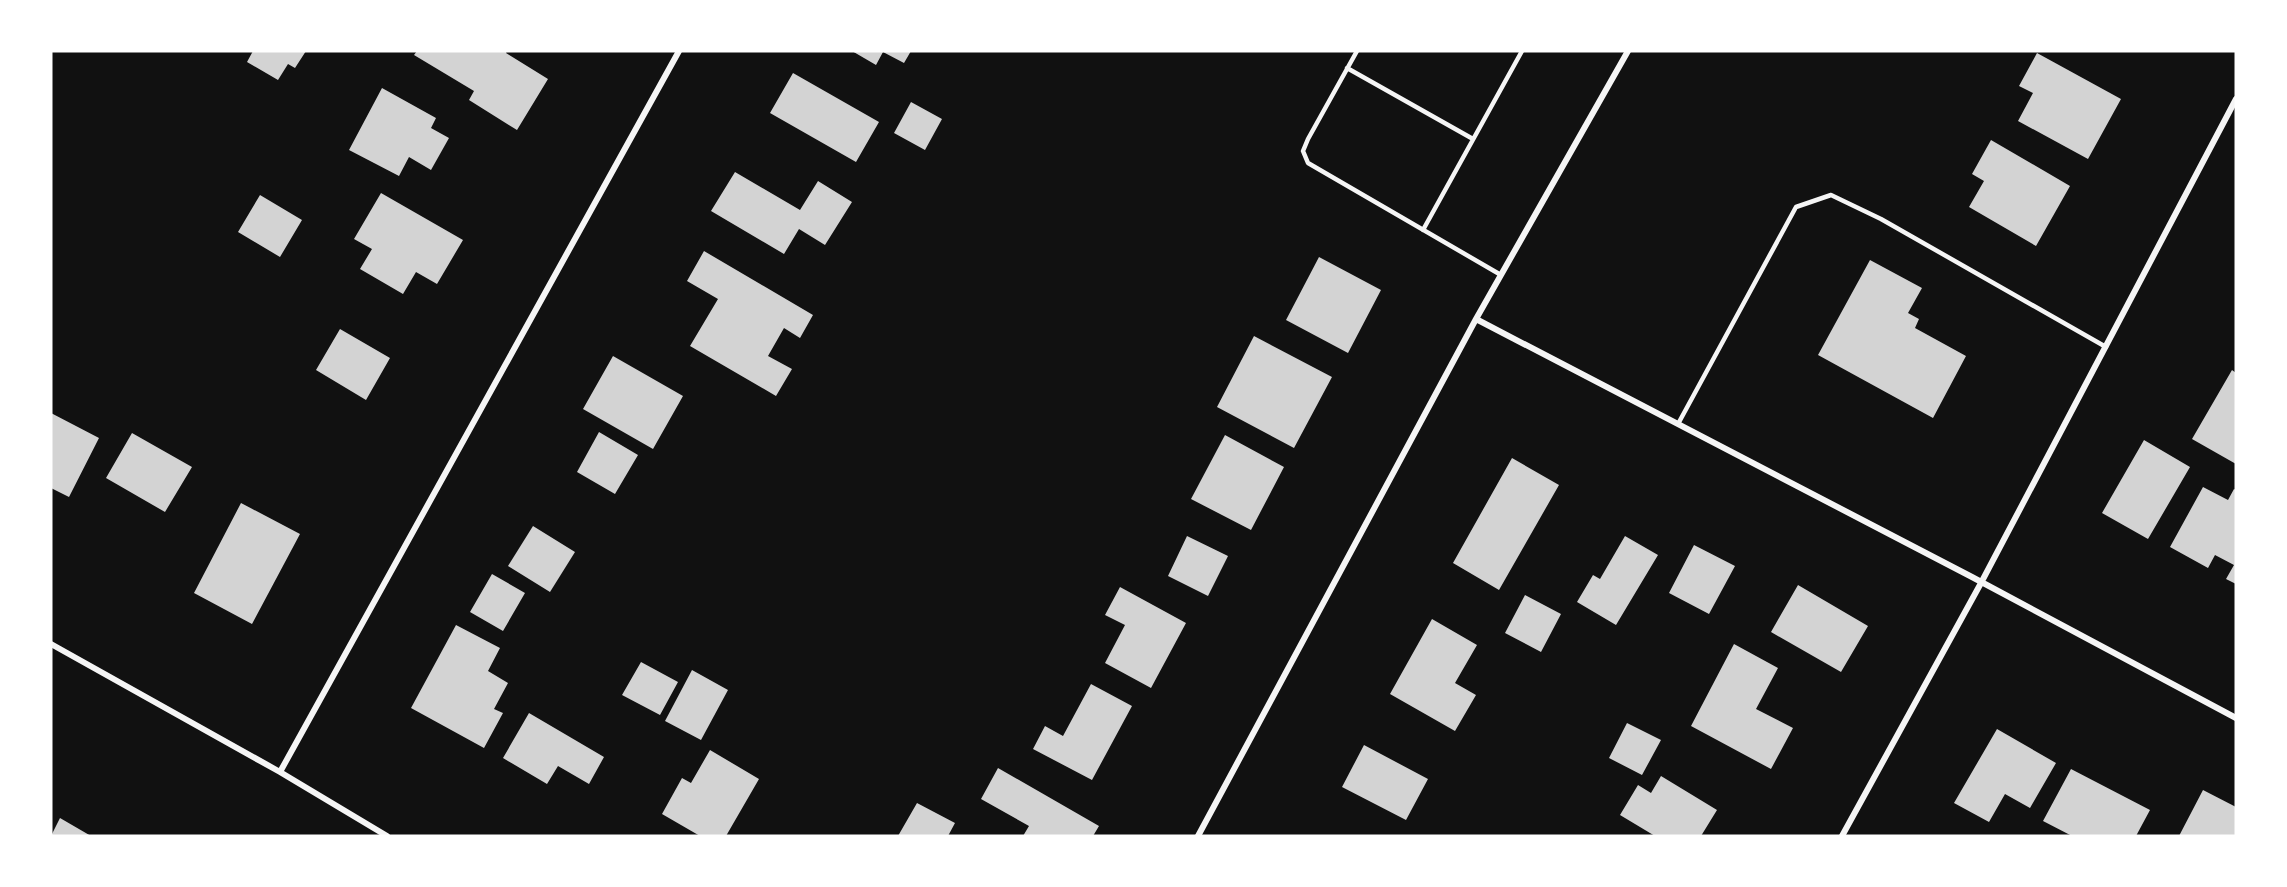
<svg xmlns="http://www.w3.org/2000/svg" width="2287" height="887" font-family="Manrope,sans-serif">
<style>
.building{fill:#d3d3d3}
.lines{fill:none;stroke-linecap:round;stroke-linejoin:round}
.service{stroke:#f5f5f5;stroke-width:4.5}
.minor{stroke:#f5f5f5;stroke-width:6}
</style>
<rect width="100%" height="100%" fill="#111"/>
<!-- building -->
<path class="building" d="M253,51h53l-11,17 -7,-4 -10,16 -31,-18z
M417,51h90l-1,2 42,26 -31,51 -48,-30 5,-9 -60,-36z
M852,51h59l-7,12 -21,-11 -7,13z
M2037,53l84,46 -33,60 -70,-38 15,-28 -14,-7z
M793,73l86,49 -23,40 -86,-49z
M382,88l54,30 -5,10 18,10 -18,32 -22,-13 -10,19 -50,-26z
M911,102l31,17 -17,31 -31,-17z
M1991,140l79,46 -34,60 -67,-39 15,-26 -12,-7z
M735,172l65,38 18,-29 34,21 -27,43 -26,-16 -15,25 -73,-43z
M381,193l82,47 -26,44 -21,-12 -13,22 -43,-25 12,-20 -18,-10z
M260,195l42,25 -22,37 -42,-25z
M704,251l109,64 -13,23 -16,-10 -16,28 24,13 -16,27 -86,-50 28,-47 -31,-18z
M1319,257l62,33 -33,63 -62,-33z
M1870,260l52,28 -14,25 11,6 -4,9 51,28 -33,62 -115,-63z
M340,329l50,29 -24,42 -50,-30z
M1254,336l78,41 -38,71 -77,-41z
M613,356l70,40 -30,53 -70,-40z
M2232,370l4,3v91l-44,-25z
M51,413l48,25 -30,59 -18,-9z
M599,432l39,23 -23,39 -38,-22z
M132,433l60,34 -27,45 -59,-34z
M1225,435l59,32 -33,63 -60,-31z
M2144,440l46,27 -42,72 -46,-26z
M1512,458l47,27 -60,105 -46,-27z
M2203,487l25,13 6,-11 2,1v94l-10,-5 8,-14 -19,-10 -7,13 -38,-21z
M241,503l59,31 -48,90 -58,-31z
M533,526l42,26 -25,40 -42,-26z
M1187,536l41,20 -20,40 -40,-20z
M1625,536l33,19 -42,70 -39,-23 16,-27 7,4z
M1694,545l41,21 -26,48 -40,-21z
M492,574l33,19 -22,38 -33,-19z
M1798,585l70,41 -27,46 -70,-40z
M1120,587l66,36 -35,65 -46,-25 20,-38 -20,-10z
M1525,595l36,19 -20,38 -36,-19z
M1432,619l45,26 -22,38 21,12 -21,36 -65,-37z
M456,625l44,23 -12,23 20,12 -14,26 9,4 -19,35 -73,-40z
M1734,644l44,24 -22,41 37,19 -22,41 -80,-43z
M641,662l37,20 -18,33 -38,-20z
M692,670l36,20 -27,50 -36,-19z
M1091,684l41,22 -40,74 -59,-31 12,-23 18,10z
M529,713l75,44 -15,27 -31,-18 -11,18 -44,-26z
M1627,723l34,17 -19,35 -33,-17z
M1997,729l59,34 -26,45 -25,-14 -16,28 -35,-19z
M1364,745l64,34 -22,41 -64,-33z
M710,750l49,29 -33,57h-26l-38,-22 20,-36 9,5z
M998,768l101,58 -6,10h-70l6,-10 -48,-27z
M2071,769l79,41 -14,26h-64l-29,-15z
M1661,776l56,34 -16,26h-46l-35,-21 18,-30 13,8z
M2203,790l33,17v29h-57z
M917,803l38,20 -7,13h-50z
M60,818l31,18h-40z"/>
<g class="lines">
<!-- service -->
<path class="service" d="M1357,51l-49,88 -5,12 5,12 193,112
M1347,68l126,71
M1423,230l99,-179
M1678,424l118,-217 35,-12 50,24 225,128"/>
<!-- minor -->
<path class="minor" d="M1476,319l496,258 264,141
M51,644l229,128 107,64
M280,772l399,-721
M1198,836l278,-517 152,-268
M1842,836l139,-253 255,-484"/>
</g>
<!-- border -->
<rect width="2287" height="887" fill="none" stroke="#ffffff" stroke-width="105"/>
</svg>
